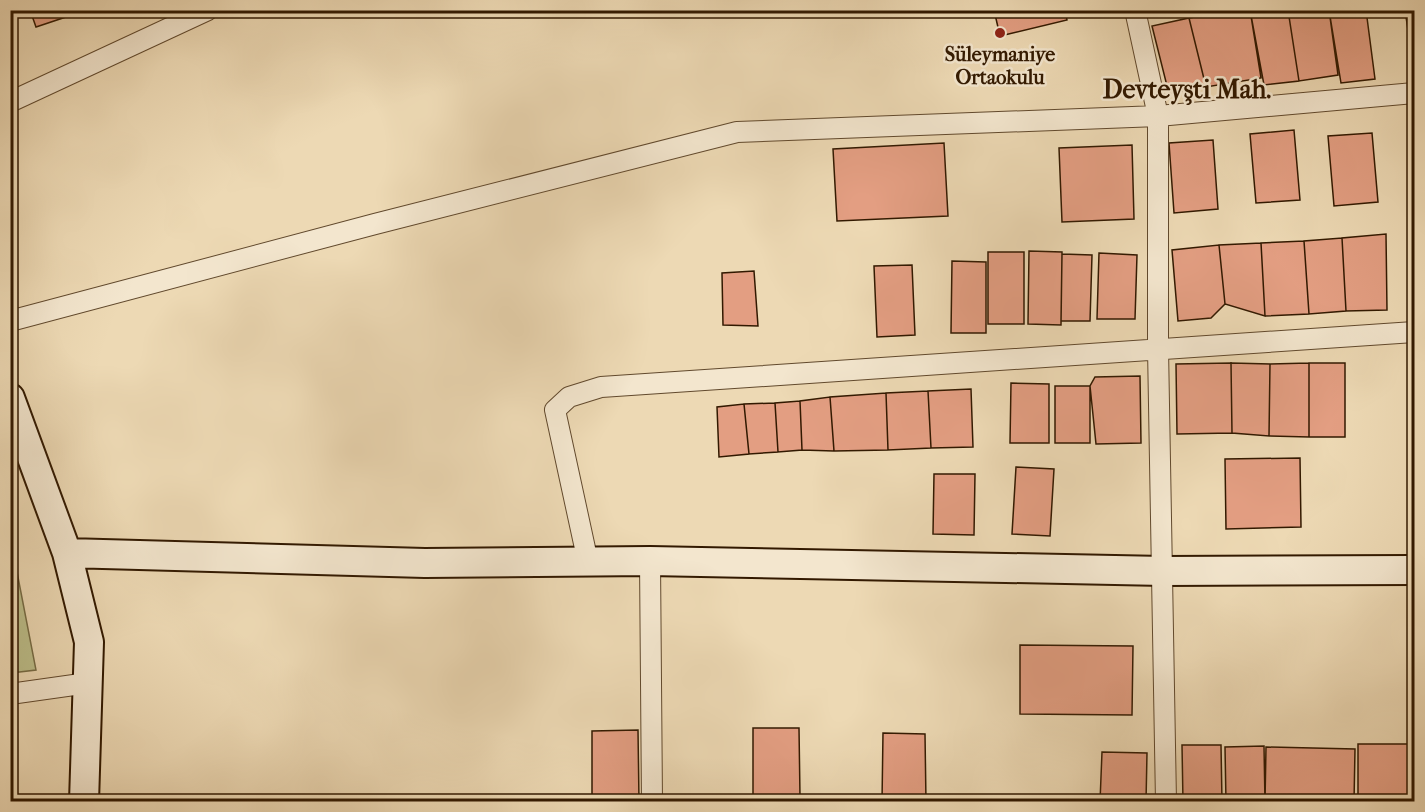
<svg xmlns="http://www.w3.org/2000/svg" width="1425" height="812" font-family="'IM FELL French Canon',serif">
<style>
.green{fill:#bcbe8a;stroke:#776c45;stroke-width:1.5}
.building{fill:#e39e82;stroke:#321900;stroke-width:1.5}
.lines{fill:none;stroke-linecap:round;stroke-linejoin:round}
.street-casing{stroke:#61492d;stroke-width:22}
.secondary-casing{stroke:#321900;stroke-width:32}
.street{stroke:#f3e6ce;stroke-width:20}
.secondary{stroke:#f3e6ce;stroke-width:28}
.poi-dot{fill:#8f2418;stroke:#f3e6ce;stroke-width:2}
.labels{text-anchor:middle;stroke-width:5;stroke-linejoin:round;paint-order:stroke}
.poi-label{font-size:20px;font-weight:bold;fill:#321900;stroke:#f3e6ce}
.district-label{font-size:26px;font-weight:bold;fill:#321900;stroke:#f3e6ce}
</style>
<rect width="100%" height="100%" fill="#edd9b4"/>
<filter id="stains"><feTurbulence type="fractalNoise" baseFrequency=".00333" numOctaves="4"/><feColorMatrix values="0 0 0 0 .2 0 0 0 0 .09 0 0 0 0 .02 0 0 0 .5 -.17"/></filter>
<radialGradient id="worn" r=".72"><stop offset=".6" stop-color="#630" stop-opacity="0"/><stop offset="1" stop-color="#630" stop-opacity=".3"/></radialGradient>
<!-- green -->
<path class="green" d="M11,541l25,129 -25,3h-1z"/>
<!-- building -->
<path class="building" d="M30,10h57l-51,17z
M994,10h71l2,10 -67,16z
M1235,10h15l11,68 -55,9 -17,-69z
M1250,10h38l11,71 -35,4z
M1288,10h41l9,65 -39,6z
M1329,10h37l9,69 -34,4z
M1405,10h9v61z
M1189,18l17,69 -37,7 -17,-68z
M1294,130l6,70 -44,3 -6,-69z
M1372,133l6,69 -44,4 -6,-70z
M1213,140l5,69 -44,4 -5,-70z
M944,143l4,73 -111,5 -4,-72z
M1132,145l2,74 -72,3 -3,-74z
M1386,234l1,76 -41,1 -4,-73z
M1342,238l4,73 -37,3 -5,-73z
M1304,241l5,73 -44,2 -4,-73z
M1261,243l4,73 -40,-12 -6,-59z
M1219,245l6,59 -14,14 -33,3 -6,-71z
M1029,251l33,1 -1,73 -33,-1z
M988,252h36v72h-36z
M1099,253l38,2 -2,64h-38z
M1062,254l30,1 -2,66h-29z
M952,261l34,1v71h-35z
M912,265l3,70 -38,2 -3,-71z
M754,271l4,55 -35,-1 -1,-52z
M1231,363l39,1 -1,72 -37,-3z
M1231,363l1,70 -55,1 -1,-70z
M1309,363h36v74h-36z
M1309,363v74l-40,-1 1,-72z
M1140,376l1,67 -45,1 -6,-58 5,-9z
M1011,383l38,1v59h-39z
M1055,386h35v57h-35z
M971,389l2,58 -42,1 -3,-57z
M928,391l3,57 -43,2 -2,-57z
M886,393l2,57 -54,1 -4,-54z
M830,397l4,54 -32,-1 -2,-49z
M800,401l2,49 -24,2 -3,-49z
M775,403l3,49 -29,2 -5,-50z
M744,404l5,50 -30,3 -2,-50z
M1300,458l1,69 -75,2 -1,-70z
M1016,467l38,2 -4,67 -38,-2z
M934,474h41l-1,61 -41,-1z
M1020,645l113,1 -1,69 -112,-1z
M753,728h46l1,69h-47z
M638,730l1,71 -47,-1v-69z
M883,733l42,1 1,68h-44z
M1358,744h56v58h-56z
M1182,745h39l1,57h-39z
M1264,746l1,56h-39l-1,-55z
M1266,747l89,2 -1,53h-89z
M1102,752l45,1 -1,49h-46z"/>
<g class="lines">
<!-- street casing -->
<g class="street-casing">
<path id="street" d="M1135,10l23,106v232l8,454
M10,102l198,-92
M10,321l365,-97 362,-92 421,-16 256,-23
M650,561l2,241
M588,562l-33,-152 14,-13 32,-10 813,-55
M10,694l78,-11"/>
</g>
<!-- secondary casing -->
<g class="secondary-casing">
<path id="secondary" d="M10,398l57,155 22,89 -5,160
M67,553l358,10 225,-2 514,10 250,-1"/>
</g>
<!-- street -->
<use href="#street" class="street"/>
<!-- secondary -->
<use href="#secondary" class="secondary"/>
</g>
<!-- markers -->
<circle class="poi-dot" cx="1000" cy="33" r="6"/>
<g class="labels">
<!-- poi labels -->
<g class="poi-label">
<text x="1000" y="61">Süleymaniye<tspan x="1000" dy="23">Ortaokulu</tspan></text>
</g>
<!-- district labels -->
<g class="district-label">
<text x="1187" y="98">Devteyşti Mah.</text>
</g>
</g>
<!-- margin -->
<rect width="1425" height="812" fill="none" stroke="#edd9b4" stroke-width="36"/>
<rect x="12" y="12" width="1401" height="788" fill="none" stroke="#321900" stroke-width="3"/>
<rect x="18" y="18" width="1389" height="776" fill="none" stroke="#321900" stroke-width="1.5"/>
<rect width="100%" height="100%" filter="url(#stains)"/>
<rect width="100%" height="100%" fill="url(#worn)"/>
</svg>
